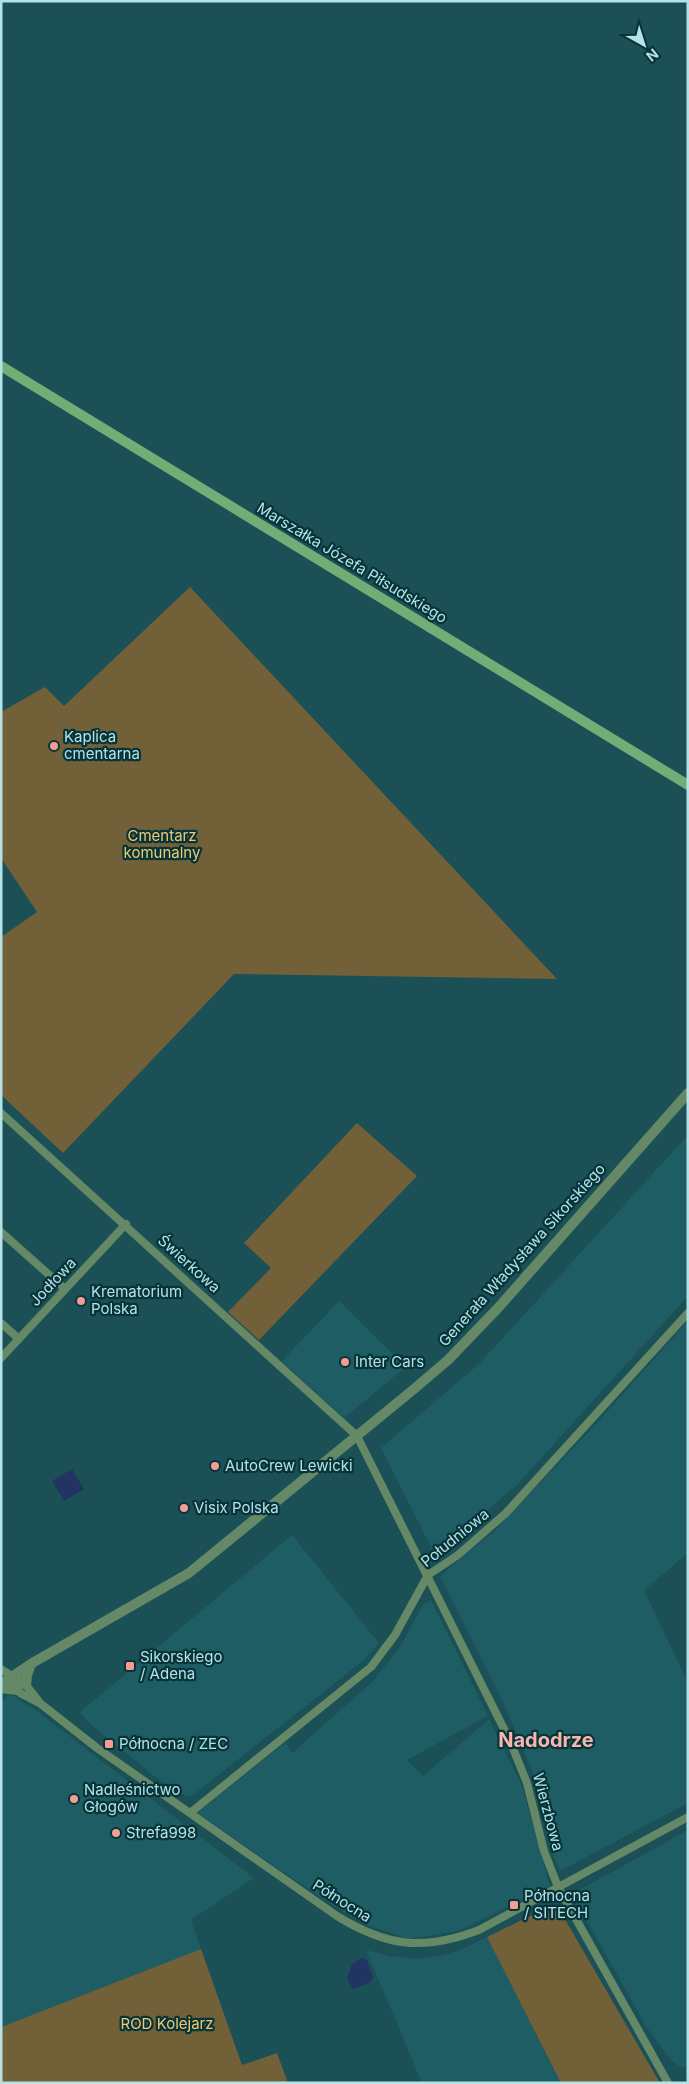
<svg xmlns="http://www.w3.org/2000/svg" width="689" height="2084" font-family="Inter,sans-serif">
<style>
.built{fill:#1e5d63}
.green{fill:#726039}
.water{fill:#213463}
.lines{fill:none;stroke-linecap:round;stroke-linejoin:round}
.minor{stroke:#658966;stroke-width:8}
.tertiary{stroke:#658966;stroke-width:10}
.secondary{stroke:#73ad76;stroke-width:10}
.poi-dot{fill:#f59c94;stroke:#073439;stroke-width:2}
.labels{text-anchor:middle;stroke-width:4.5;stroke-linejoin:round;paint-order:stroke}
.street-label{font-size:15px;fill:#b5e2e7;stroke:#073439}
.poi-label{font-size:15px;fill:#b5e2e7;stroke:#073439;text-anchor:start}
.park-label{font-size:15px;fill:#f0c870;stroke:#073439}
.district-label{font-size:20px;font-weight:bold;fill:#f8b5ae;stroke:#073439}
</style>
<rect width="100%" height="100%" fill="#1a5056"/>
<!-- built -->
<path class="built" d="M688,1135v161l-173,191 -74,61 -9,1 -51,-101 98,-84z
M339,1301l67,66 -62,51 -62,-57z
M688,1321v232l-44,37 44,93v120l-128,68 -11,-26 -4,-26 -11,-44 -32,-75 -62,-124 54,-45 100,-105z
M292,1535l87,108 -16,18 -171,135 -5,1 -32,-20 -67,-55 -8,-10z
M431,1600l57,116 -81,44 16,16 66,-57 33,67 28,100 -91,45 -50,8 -45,-15 -41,-25 -126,-86 89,-71 6,11 79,-70 27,-33 25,-45z
M9,1695l5,1 23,15 217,167 -63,42 10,29 -200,78v-325z
M688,1830v236l-7,2 -11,-9 -23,-31 -75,-134z
M487,1937l74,146h-139l-56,-133 24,6 27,3 27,-4 19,-6z"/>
<!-- green -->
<path class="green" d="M190,587l367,392 -323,-5 -171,179 -62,-58v-158l36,-25 -36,-54v-146l44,-25 19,19z
M357,1123l60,53 -158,164 -31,-28 43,-44 -27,-25z
M553,1905l6,4 101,174h-99l-74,-146z
M201,1949l41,116 35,-12 11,30h-287v-56z"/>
<!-- water -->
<path class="water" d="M72,1469l12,20 -20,12 -12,-20z
M362,1958l5,2 6,18 -4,5 -16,6 -6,-10 5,-15z"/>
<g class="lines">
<!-- minor -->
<path class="minor" d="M1,1113l356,323 153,305 17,42 17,68 14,36 110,196
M1,1232l64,57
M1,1323l18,16
M1,1358l125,-134
M1,1669l25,16 14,18
M11,1676l9,17 21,11 56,44 240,168c50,31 87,35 142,14l209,-113
M190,1813l181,-146 24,-32 33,-60 30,-20 48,-42 182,-200"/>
<!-- tertiary -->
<path class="tertiary" d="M1,1684l33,-22 155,-89 225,-184 34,-29 50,-52 190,-215
M26,1685l1,-10 4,-11
M1,1688l16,2"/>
<!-- secondary -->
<path class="secondary" d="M1,366l687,419"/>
</g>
<!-- markers -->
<g class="poi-dot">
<circle cx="54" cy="746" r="5"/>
<circle cx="81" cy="1301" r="5"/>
<circle cx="345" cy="1362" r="5"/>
<circle cx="215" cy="1466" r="5"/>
<circle cx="184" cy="1508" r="5"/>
<rect x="125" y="1661" width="10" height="10" rx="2.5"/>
<rect x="104" y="1739" width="10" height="10" rx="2.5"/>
<circle cx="74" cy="1799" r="5"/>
<circle cx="116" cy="1833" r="5"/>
<rect x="509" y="1900" width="10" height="10" rx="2.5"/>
</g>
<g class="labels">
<!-- street labels -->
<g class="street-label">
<text transform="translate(352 563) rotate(31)" y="5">Marszałka Józefa Piłsudskiego</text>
<text transform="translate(522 1255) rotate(-48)" y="5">Generała Władysława Sikorskiego</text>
<text transform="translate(189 1264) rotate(42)" y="5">Świerkowa</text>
<text transform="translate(53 1282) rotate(-47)" y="5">Jodłowa</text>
<text transform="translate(455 1538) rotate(-39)" y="5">Południowa</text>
<text transform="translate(548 1812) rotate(75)" y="5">Wierzbowa</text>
<text transform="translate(342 1901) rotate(32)" y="5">Północna</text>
</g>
<!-- poi labels -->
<g class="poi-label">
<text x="64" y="742">Kaplica<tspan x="64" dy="17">cmentarna</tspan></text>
<text x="91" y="1297">Krematorium<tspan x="91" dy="17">Polska</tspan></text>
<text x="355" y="1367">Inter Cars</text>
<text x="225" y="1471">AutoCrew Lewicki</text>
<text x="194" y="1513">Visix Polska</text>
<text x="140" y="1662">Sikorskiego<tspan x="140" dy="17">/ Adena</tspan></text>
<text x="119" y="1749">Północna / ZEC</text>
<text x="84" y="1795">Nadleśnictwo<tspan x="84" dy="17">Głogów</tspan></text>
<text x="126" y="1838">Strefa998</text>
<text x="524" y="1901">Północna<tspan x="524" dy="17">/ SITECH</tspan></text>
</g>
<!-- park labels -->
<g class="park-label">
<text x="162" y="841">Cmentarz<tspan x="162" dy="17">komunalny</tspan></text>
<text x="167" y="2029">ROD Kolejarz</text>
</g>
<!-- district labels -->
<g class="district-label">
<text x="546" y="1747">Nadodrze</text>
</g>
</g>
<!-- border -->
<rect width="689" height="2084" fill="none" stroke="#b5e2e7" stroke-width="5"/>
<!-- north arrow -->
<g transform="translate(644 45) rotate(141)" stroke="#073439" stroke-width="4" paint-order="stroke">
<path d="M0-4L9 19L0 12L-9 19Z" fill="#b5e2e7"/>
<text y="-8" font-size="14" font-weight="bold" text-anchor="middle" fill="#b5e2e7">N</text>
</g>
</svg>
